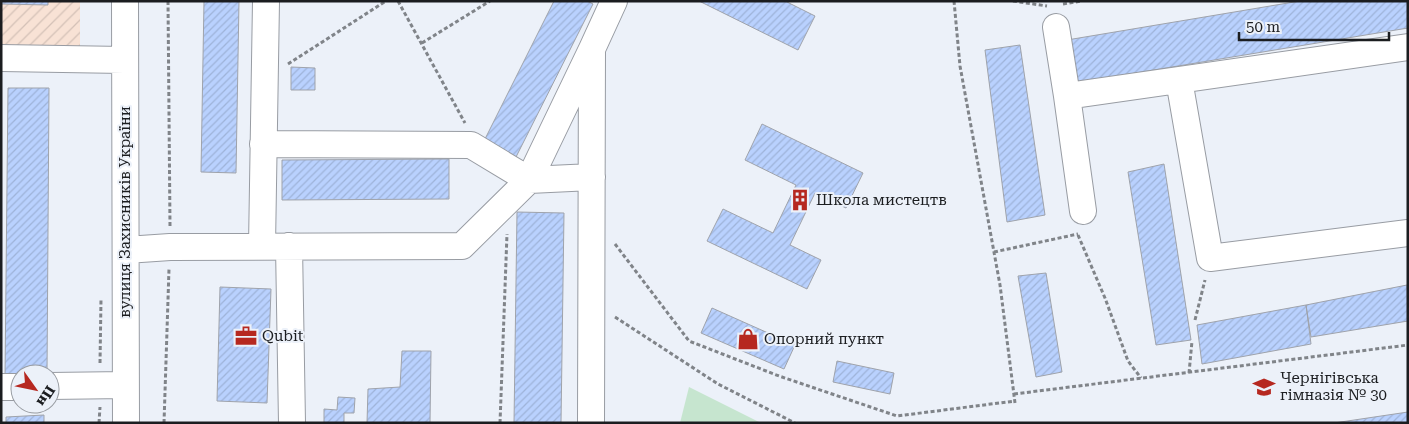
<svg xmlns="http://www.w3.org/2000/svg" width="1409" height="424" font-family="'Roboto Serif',serif">
<style>
.industrial{fill:url(#industrial-furrows)}
.garden{fill:#c6e5cf}
.building{fill:url(#building-hatch);stroke:#9fa3ab}
.lines{fill:none;stroke-linecap:round;stroke-linejoin:round}
.minor-casing{stroke:#989ca3;stroke-width:28}
.path{stroke:#808489;stroke-width:3;stroke-dasharray:4 2.5;stroke-linecap:butt}
.minor{stroke:#fff;stroke-width:26}
.labels{text-anchor:middle;stroke-width:4;stroke-linejoin:round;paint-order:stroke}
.poi-label{font-size:15px;fill:#1b1d20;stroke:#ecf1f9;text-anchor:start}
.street-label{font-size:15px;fill:#1b1d20;stroke:#ecf1f9}
</style>
<defs>
<pattern id="industrial-furrows" width="10" height="10" patternUnits="userSpaceOnUse" patternTransform="scale(1.25)"><rect width="10" height="10" fill="#f8e2d5"/><path d="M-1 1l2-2M0 10L10 0M9 11l2-2" fill="none" stroke="#d4c1b7"/></pattern>
<pattern id="building-hatch" width="6" height="6" patternUnits="userSpaceOnUse" patternTransform="scale(1.25)"><rect width="6" height="6" fill="#b9d1fe"/><path d="M-1 1l2-2M0 6l6-6M5 7l2-2" fill="none" stroke="#9eb3d9"/></pattern>
</defs>
<rect width="100%" height="100%" fill="#ecf1f9"/>
<!-- industrial -->
<path class="industrial" d="M1,1h79v48l-79,1z"/>
<!-- garden -->
<path class="garden" d="M689,387l72,36h-81z"/>
<!-- building -->
<path class="building" d="M1,1h47v4l-47,-1z
M204,1h35l-3,172 -35,-1z
M554,1h33l6,3 -77,153 -32,-16z
M699,1h86l30,15 -17,34z
M1300,1h108v27l-333,55 -8,-43z
M1020,45l25,170 -38,7 -22,-172z
M291,67l24,1v22h-24z
M8,88h41l-2,286h-27l-15,3z
M762,124l101,49 -17,35 -31,-15 -25,52 31,15 -14,29 -100,-48 16,-32 50,24 23,-48 -51,-25z
M449,159v40l-167,1v-40z
M1164,164l27,176 -35,5 -28,-173z
M517,212l47,1 -3,210h-47z
M1046,273l16,99 -26,5 -18,-101z
M1407,285l1,36 -97,16 -5,-32z
M220,287l51,2 -4,114 -50,-2z
M1306,305l5,39 -109,20 -5,-39z
M712,308l83,37 -11,24 -83,-36z
M402,351h29l-1,72h-63l1,-34 32,-2z
M837,361l57,12 -4,21 -57,-12z
M338,397l17,1 -1,15h-10v10h-20v-14l13,1z
M1408,412v11h-74z
M44,415v8h-38v-6z"/>
<g class="lines">
<!-- minor casing -->
<g class="minor-casing">
<path id="minor" d="M125,1l1,422
M1056,27l11,69 341,-49
M1,58l123,2
M1179,80l31,178 198,-25
M1067,96l16,115
M263,144l208,1 58,35 63,-3
M262,246l4,-245
M289,246l3,177
M126,250l44,-3 292,-1 67,-66 63,-131
M50,386l75,-1
M1,387h19
M591,423l1,-374 22,-48"/>
</g>
<!-- path -->
<path class="path" d="M168,1l2,225
M398,1l67,122
M954,1l6,65 40,219 15,118
M1013,1l34,5
M1063,4l19,-3
M422,43l68,-42
M288,64l98,-63
M1078,235l27,63 23,63 13,17
M615,244l74,97 90,35 118,40 118,-15
M994,252l84,-18
M615,317l103,67 77,39
M1195,320l10,-40
M100,363l1,-64
M1189,373l3,-32
M1014,394l394,-49
M99,423l1,-16
M164,423l5,-154
M500,423l7,-189"/>
<!-- minor -->
<use href="#minor" class="minor"/>
</g>
<!-- icons -->
<defs>
<g id="building-bare" transform="scale(1.725)"><path d="M-4-6H4V6H1V3H-1V6H-4ZM-2.5-4.3h1.7v1.8h-1.7ZM.8-4.3h1.7v1.8H.8ZM-2.5-1h1.7V.8h-1.7ZM.8-1h1.7V.8H.8Z" fill="#b62820" stroke="#ecf1f9" stroke-width="2.5" paint-order="stroke"/></g>
<g id="office-bare" transform="scale(1.725)"><path d="M-6-3h4V-5.5h4V-3h4V5H-6ZM-1-4.5V-3h2v-1.5ZM-6 0V1H6V0Z" fill="#b62820" stroke="#ecf1f9" stroke-width="2.5" paint-order="stroke"/></g>
<g id="shop-bare" transform="scale(1.725)"><path d="M-5-2.5h2.3a2.7 3.5 0 0 1 5.4 0H5L5.5 6h-11ZM-1.5-2.5h3a1.5 2.3 0 0 0-3 0Z" fill="#b62820" stroke="#ecf1f9" stroke-width="2.5" paint-order="stroke"/></g>
<g id="school-bare" transform="scale(1.725)"><path d="M0-5L7-2L0 1L-7-2ZM-4 1L0 2.5L4 1V4Q0 6-4 4Z" fill="#b62820" stroke="#ecf1f9" stroke-width="2.5" paint-order="stroke"/></g>
</defs>
<g fill-rule="evenodd">
<use href="#building-bare" x="800" y="200"/>
<use href="#office-bare" x="246" y="336"/>
<use href="#shop-bare" x="748" y="339"/>
<use href="#school-bare" x="1264" y="387"/>
</g>
<g class="labels">
<!-- poi labels -->
<g class="poi-label">
<text x="816" y="205">Школа мистецтв</text>
<text x="262" y="341">Qubit</text>
<text x="764" y="344">Опорний пункт</text>
<text x="1280" y="383">Чернігівська<tspan x="1280" dy="17">гімназія № 30</tspan></text>
</g>
<!-- street labels -->
<g class="street-label">
<text transform="translate(125 212) rotate(-90)" y="5">вулиця Захисників України</text>
</g>
</g>
<!-- border -->
<rect width="1409" height="424" fill="none" stroke="#1b1d20" stroke-width="5"/>
<!-- north arrow -->
<g transform="translate(35 389) rotate(123)"><circle r="24" fill="#ecf1f9" stroke="#989ca2"/>
<path d="M0-4L9 19L0 12L-9 19Z" fill="#b62820"/>
<text y="-8" font-size="14" font-weight="bold" text-anchor="middle" fill="#1b1d20">Пн</text>
</g>
<!-- scale -->
<path d="M1239 32v8h150v-8" fill="none" stroke="#1b1d20" stroke-width="2.5"/>
<text x="1246" y="32" font-size="15" fill="#1b1d20" stroke="#ecf1f9" stroke-width="4" paint-order="stroke">50 m</text>
</svg>
